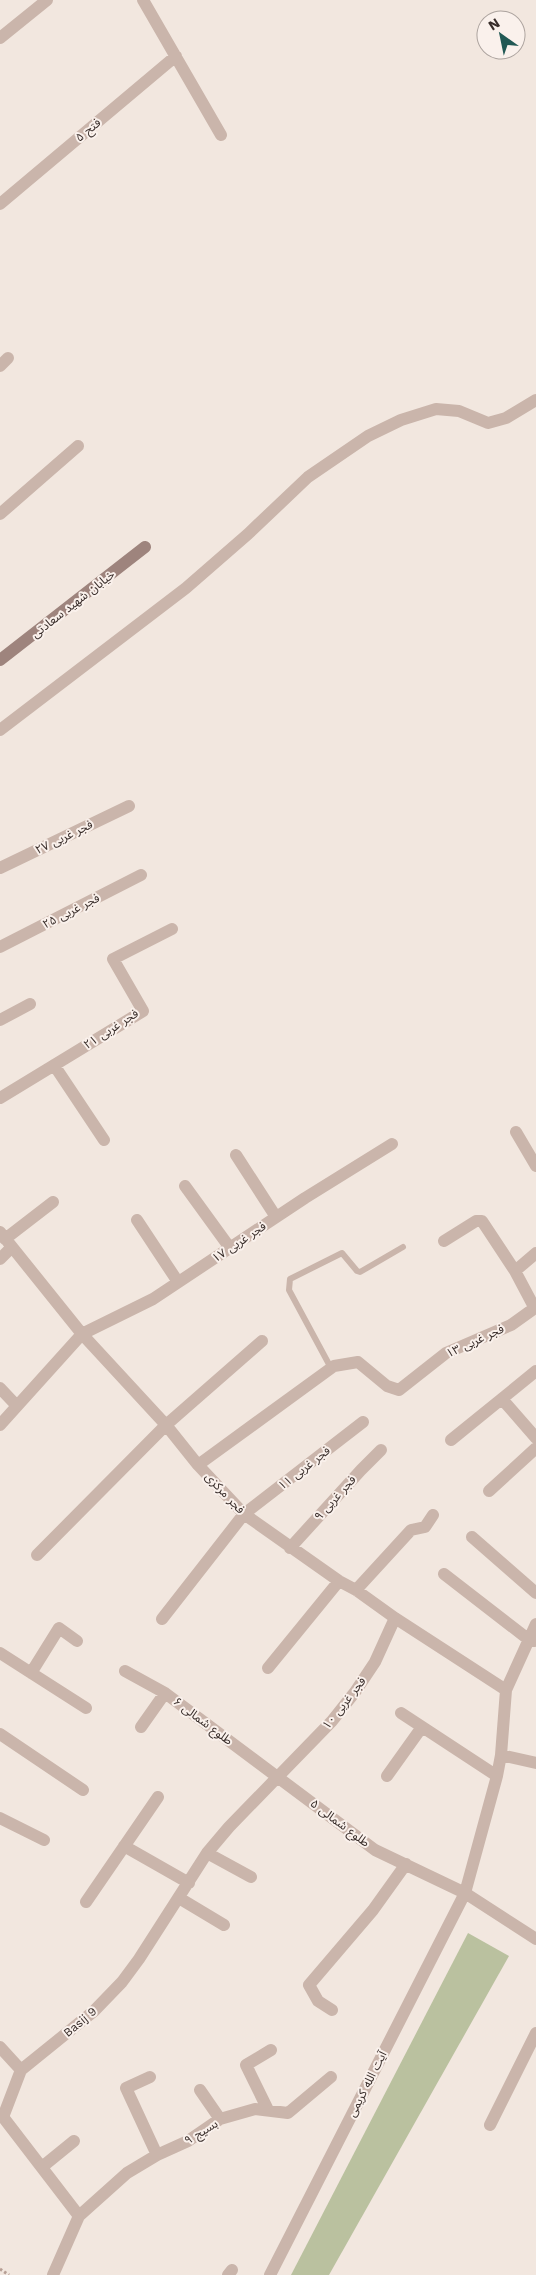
<svg xmlns="http://www.w3.org/2000/svg" width="536" height="2275" font-family="'Work Sans','Noto Sans Arabic',sans-serif">
<style>
.green{fill:#bac19f}
.lines{fill:none;stroke-linecap:round;stroke-linejoin:round}
.path{stroke:#b69f95;stroke-width:3;stroke-dasharray:2.5 2.5;stroke-linecap:butt}
.lane{stroke:#cab5ab;stroke-width:6}
.street{stroke:#cab5ab;stroke-width:12}
.secondary{stroke:#9e847d;stroke-width:12}
.labels{text-anchor:middle;stroke-width:4;stroke-linejoin:round;paint-order:stroke}
.street-label{font-size:12px;fill:#382d2a;stroke:#faf1ec}
</style>
<rect width="100%" height="100%" fill="#f2e7df"/>
<!-- green -->
<path class="green" d="M468,1933l41,23 -180,319h-38z"/>
<g class="lines">
<!-- path -->
<path class="path" d="M0,2269l9,6"/>
<!-- lane -->
<path class="lane" d="M331,1368l-42,-78 1,-11 52,-26 15,18 3,1 43,-25"/>
<!-- street -->
<path class="street" d="M143,0l78,135
M0,38l47,-38
M0,204l176,-148
M0,366l8,-8
M0,514l78,-68
M0,730l186,-142 62,-54 60,-57 60,-41 33,-16 35,-11 23,2 29,12 18,-5 30,-18
M0,868l129,-62
M0,947l141,-72
M0,1020l30,-16
M54,1065l50,75
M0,1098l143,-87 -30,-52 59,-30
M516,1132l20,34
M236,1155l40,62
M185,1186l45,62
M137,1220l41,62
M0,1232l82,102 84,91 32,40 46,49 95,67 17,9 39,28 111,72
M5,1239l48,-37
M0,1259l12,-12
M515,1271l21,-18
M0,1388l17,18
M502,1399l34,39
M0,1425l82,-91 71,-35 152,-101 87,-54
M451,1440l85,-69
M198,1465l136,-99 24,-4 29,24 12,4 47,-37 65,-28 21,-15 1,-5 -18,-34 -33,-50h-6l-32,20
M489,1491l47,-43
M472,1537l64,56
M290,1548l71,-78 20,-20
M37,1555l129,-130 96,-84
M444,1574l84,65 6,2
M356,1590l55,-60 14,-3 8,-12
M162,1619l82,-105 119,-92
M0,1653l86,55
M268,1668l71,-87
M125,1671l40,22 210,157 90,43 71,46
M31,1673l28,-45 18,13
M401,1713l96,63
M141,1727l24,-34
M0,1734l83,56
M501,1755l35,8
M387,1776l35,-49
M0,1818l44,22
M124,1846l65,37
M207,1853l44,24
M179,1898l45,27
M86,1902l72,-105
M332,2010l-14,-9 -9,-16 64,-75 33,-46
M0,2047l21,23
M150,2077l-24,11 31,67
M200,2090l20,29
M268,2110l-22,-45 25,-15
M490,2125l46,-92
M42,2167l32,-26
M79,2216l-76,-99 18,-47 73,-59 28,-29 17,-23 68,-106 22,-26 103,-106 23,-29 20,-30 20,-44
M53,2275l26,-59 48,-43 30,-18 31,-14 32,-22 35,-10 33,4 43,-36
M228,2275l4,-5
M270,2275l195,-382 32,-117 4,-21 5,-65 30,-66"/>
<!-- secondary -->
<path class="secondary" d="M0,660l145,-113"/>
</g>
<g class="labels">
<!-- street labels -->
<g class="street-label">
<text transform="translate(88 130) rotate(-40)" y="4">فتح ۵</text>
<text transform="translate(73 604) rotate(-38)" y="4">خیابان شهید سعادتی</text>
<text transform="translate(64 837) rotate(-26)" y="4">فجر غربی ۲۷</text>
<text transform="translate(71 911) rotate(-27)" y="4">فجر غربی ۲۵</text>
<text transform="translate(111 1029) rotate(-33)" y="4">فجر غربی ۲۱</text>
<text transform="translate(239 1242) rotate(-34)" y="4">فجر غربی ۱۷</text>
<text transform="translate(475 1341) rotate(-25)" y="4">فجر غربی ۱۳</text>
<text transform="translate(304 1468) rotate(-38)" y="4">فجر غربی ۱۱</text>
<text transform="translate(225 1493) rotate(47)" y="4">فجر مرکزی</text>
<text transform="translate(335 1498) rotate(-48)" y="4">فجر غربی ۹</text>
<text transform="translate(344 1703) rotate(-52)" y="4">فجر غربی ۱۰</text>
<text transform="translate(203 1721) rotate(37)" y="4">طلوع شمالی ۶</text>
<text transform="translate(340 1823) rotate(37)" y="4">طلوع شمالی ۵</text>
<text transform="translate(80 2022) rotate(-40)" y="4">Basij 9</text>
<text transform="translate(367 2084) rotate(-63)" y="4">آیت الله کریمی</text>
<text transform="translate(201 2132) rotate(-32)" y="4">بسیج ۹</text>
</g>
</g>
<!-- north arrow -->
<g transform="translate(501 35) rotate(327)"><circle r="24" fill="#faf1ec" stroke="#aca39e"/>
<path d="M0-4L9 19L0 12L-9 19Z" fill="#215854"/>
<text y="-8" font-size="14" font-weight="bold" text-anchor="middle" fill="#382d2a">N</text>
</g>
</svg>
